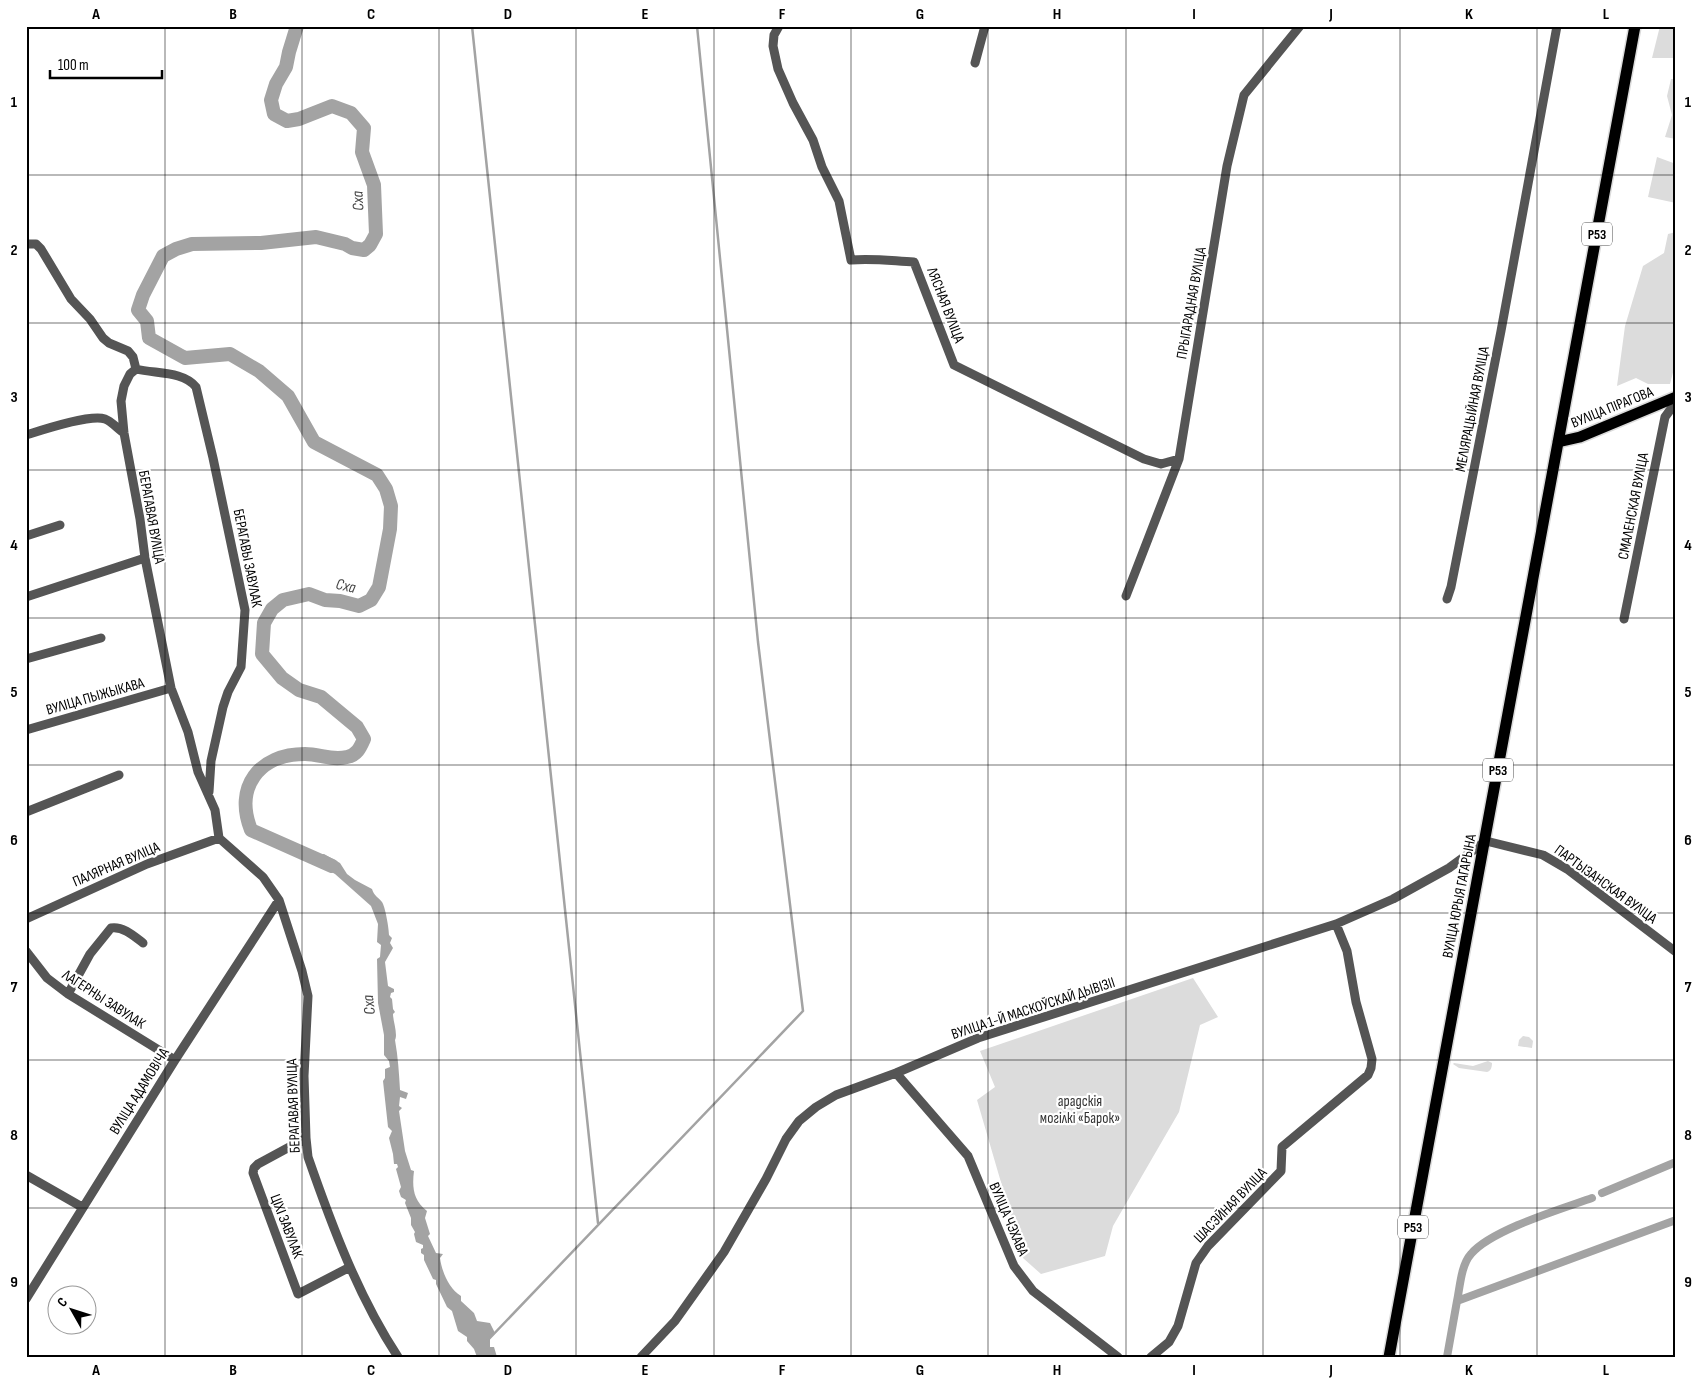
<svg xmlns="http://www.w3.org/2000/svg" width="1702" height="1383" font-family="'Sofia Sans Condensed',sans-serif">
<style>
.green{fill:#dcdcdc}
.water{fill:#a3a3a3}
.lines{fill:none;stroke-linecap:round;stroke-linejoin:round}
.stream{stroke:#a3a3a3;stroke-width:2.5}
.canal{stroke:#a3a3a3;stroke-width:8}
.river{stroke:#a3a3a3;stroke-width:14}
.major-casing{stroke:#dbdbdb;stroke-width:14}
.minor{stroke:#555;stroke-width:9}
.major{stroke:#000;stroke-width:11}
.grid{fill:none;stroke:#000;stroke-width:1;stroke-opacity:0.55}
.labels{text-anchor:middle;stroke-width:4.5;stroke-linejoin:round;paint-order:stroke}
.shield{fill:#fff;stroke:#4c4c4c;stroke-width:1}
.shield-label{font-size:14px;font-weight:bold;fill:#000}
.street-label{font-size:15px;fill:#000;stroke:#fff}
.park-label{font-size:15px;fill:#333;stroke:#fff}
.water-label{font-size:16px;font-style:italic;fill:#444;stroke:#fff}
.neatline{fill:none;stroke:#000;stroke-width:2}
.grid-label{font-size:16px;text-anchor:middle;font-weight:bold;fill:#000}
</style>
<rect width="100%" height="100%" fill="#fff"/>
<!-- green -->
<path class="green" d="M1660,26h16v32h-24z
M1671,79h5v60l-11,-2 7,-22 -5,-19z
M1657,157l19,7v39l-28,-6z
M1676,232v129l-6,23h-22l-12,-6 -19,8 8,-60 18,-60 21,-13 4,-19z
M1193,978l25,39 -18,8 -21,87 -66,114 -8,30 -64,18 -18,-16 -46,-158 18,-13 -15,-36z
M1523,1036l6,1 4,4 -1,7 -14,-2 1,-6z
M1488,1061l4,2c0,4 -1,8 -5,9l-28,-4 -6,-4 1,-1 19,3z"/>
<!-- water -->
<path class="water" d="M324,854l16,9 7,11 8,6 17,9c2,7 6,8 10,13 3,4 7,26 7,33l3,3 -2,5 3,5 -8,14 3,24 6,3v3l-3,1 -1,4 2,2 1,10 2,3 -2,2c0,7 5,20 2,26 3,17 4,33 5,50l8,3 -2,6 -6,-2 -1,9 3,2 -3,3 6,40 6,19 3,1c-2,16 -1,29 13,40l-2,7 5,16 -2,2 8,17 7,1 -3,4c2,14 9,31 21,38v5l13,12 3,8 13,2 5,10 -5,4v10h4l3,10h-20l-3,-8 -7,-8v-4l-9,-6 -6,-20 -5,-4 -11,-23v-4l-3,-1 -9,-19v-5l-3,-2v-4l2,-1v-3l-7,-3 -2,-8 1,-2 -4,-7v-7l-6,-15 1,-3 -5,-3 -2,-6 2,-4 -5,-18 2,-2 -1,-3h-3l-1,-10 -4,-16 3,-7 -4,-4 -5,-46 2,-3v-9l5,-2 -1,-6 -5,-6v-20l-6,-32 -1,-44 3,-2 1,-12 -4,-3 1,-18 -7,-18 -36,-32 -20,-11 2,-8z"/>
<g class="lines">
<!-- stream -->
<path class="stream" d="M472,26l126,1197
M488,1340l315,-329 -45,-369 -61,-616"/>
<!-- canal -->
<path class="canal" d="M1602,1193l74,-31
M1457,1301c3,-14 4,-36 14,-47 20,-24 90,-45 121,-56
M1447,1357l10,-56 219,-81"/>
<!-- river -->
<path class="river" d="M297,26l-8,26 -3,15 -10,17 -5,16 3,14 13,7 12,-2 33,-13 19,7 13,15 -2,24 12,33 2,49 -6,11 -6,5 -12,-2 -7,-4 -29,-7 -55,6 -69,1 -16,5 -13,7 -20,39 -5,15 9,11 2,17 36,20 45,-4 29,17 29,25 26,46 63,33 9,14 5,17 -1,23 -11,58 -8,13 -12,6 -19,-5 -15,-1 -16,-6 -26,6 -11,9 -8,14 -2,31 20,24 17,12 22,7 36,30 7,12c-4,9 -7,16 -17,18 -15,4 -27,-3 -42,-3 -46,0 -71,33 -54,76l81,36"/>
<!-- major casing -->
<g class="major-casing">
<path id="major" d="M1558,442l22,-5 96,-40
M1389,1357l246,-1331"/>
</g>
<!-- minor -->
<path class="minor" d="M779,26l-5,9 -1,11 5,23 15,34 20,37 9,27 17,34 12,59c22,-2 42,1 63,2l40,103 190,94 17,5 18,-5
M975,63l10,-37
M26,244h10l5,5 30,50 19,20 13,19 6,5 19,8 5,6 3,12 -6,5 -6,12 -3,15 3,32 16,86 5,39 26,130 17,44 10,40 17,38 4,28
M136,369c20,5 47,2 60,18l17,71 32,152 -4,57 -13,25 -5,15 -12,54 -2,31
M26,435c16,-5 64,-21 79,-16 6,2 13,10 19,14
M26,536l34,-11
M1126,596l53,-137 48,-293 17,-71 56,-69
M26,597l119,-39
M1447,599l4,-12 50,-256 56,-305
M1624,619l41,-202 11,-15
M26,659l75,-21
M26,730l145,-42
M26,812l93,-37
M219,838l44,39 16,23 23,71 6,25 -4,80 2,62 2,19c24,69 50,139 90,200
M26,919l121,-55 72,-26
M26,951l21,27 21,16 107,66
M68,994l22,-40 21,-26c12,-2 23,8 32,15
M896,1073l72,83 46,110 19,25 85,66
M306,1138l-48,26 -4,4 -1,5 45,121 52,-27
M26,1175l56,32
M26,1299l149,-239 104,-160
M641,1357l34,-36 49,-69 42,-73 20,-40 13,-18 17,-14 20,-12 60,-22 82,-35 358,-114 57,-25 56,-31 37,-27 57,14 24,14 109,83
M1151,1357l18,-15 9,-16 18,-63 12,-17 73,-75 1,-24 86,-72 3,-7 1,-9 -16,-57 -9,-51 -11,-27"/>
<!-- major -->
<use href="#major" class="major"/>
</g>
<!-- grid -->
<path class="grid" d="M165,26v1331M302,26v1331M439,26v1331M576,26v1331M714,26v1331M851,26v1331M988,26v1331M1126,26v1331M1263,26v1331M1400,26v1331M1537,26v1331M26,175h1650M26,323h1650M26,470h1650M26,618h1650M26,765h1650M26,913h1650M26,1060h1650M26,1208h1650"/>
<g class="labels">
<!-- shield labels -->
<g class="shield">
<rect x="1582" y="222.5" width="30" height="23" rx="4"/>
<rect x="1483" y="758.5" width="30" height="23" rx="4"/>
<rect x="1398" y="1215.5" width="30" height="23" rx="4"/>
</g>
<g class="shield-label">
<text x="1597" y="239">Р53</text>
<text x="1498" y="775">Р53</text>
<text x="1413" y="1232">Р53</text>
</g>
<!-- street labels -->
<g class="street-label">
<text transform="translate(1191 303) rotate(-80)" y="5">ПРЫГАРАДНАЯ ВУЛІЦА</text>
<text transform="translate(946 305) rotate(69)" y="5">ЛЯСНАЯ ВУЛІЦА</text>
<text transform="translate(1612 407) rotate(-22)" y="5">ВУЛІЦА ПІРАГОВА</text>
<text transform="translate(1472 409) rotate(-79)" y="5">МЕЛІЯРАЦЫЙНАЯ ВУЛІЦА</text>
<text transform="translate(1633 506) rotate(-79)" y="5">СМАЛЕНСКАЯ ВУЛІЦА</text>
<text transform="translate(152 517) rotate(80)" y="5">БЕРАГАВАЯ ВУЛІЦА</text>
<text transform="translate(248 558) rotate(79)" y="5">БЕРАГАВЫ ЗАВУЛАК</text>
<text transform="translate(95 696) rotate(-16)" y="5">ВУЛІЦА ПЫЖЫКАВА</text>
<text transform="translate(116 864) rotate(-23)" y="5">ПАЛЯРНАЯ ВУЛІЦА</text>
<text transform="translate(1606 884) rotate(36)" y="5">ПАРТЫЗАНСКАЯ ВУЛІЦА</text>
<text transform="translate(1459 896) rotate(-79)" y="5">ВУЛІЦА ЮРЫЯ ГАГАРЫНА</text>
<text transform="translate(104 999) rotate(33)" y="5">ЛАГЕРНЫ ЗАВУЛАК</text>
<text transform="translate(1033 1008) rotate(-18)" y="5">ВУЛІЦА 1-Й МАСКОЎСКАЙ ДЫВІЗІІ</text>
<text transform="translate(139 1091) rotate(-58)" y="5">ВУЛІЦА АДАМОВІЧА</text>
<text transform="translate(293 1106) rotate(-92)" y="5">БЕРАГАВАЯ ВУЛІЦА</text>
<text transform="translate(1230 1205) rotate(-46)" y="5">ШАСЭЙНАЯ ВУЛІЦА</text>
<text transform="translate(1009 1219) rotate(67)" y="5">ВУЛІЦА ЧЭХАВА</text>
<text transform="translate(287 1226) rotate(69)" y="5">ЦІХІ ЗАВУЛАК</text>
</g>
<!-- park labels -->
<g class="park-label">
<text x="1080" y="1106">арадскія<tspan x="1080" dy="17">могілкі «Барок»</tspan></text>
</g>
<!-- water labels -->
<g class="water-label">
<text transform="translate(357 201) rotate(-93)" y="6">Сха</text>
<text transform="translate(346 585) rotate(13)" y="6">Сха</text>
<text transform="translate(368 1005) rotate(-96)" y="6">Сха</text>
</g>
</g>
<!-- border -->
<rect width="1702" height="1383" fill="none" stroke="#ffffff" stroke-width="55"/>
<!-- north arrow -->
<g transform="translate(72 1310) rotate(309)"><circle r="24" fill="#ffffff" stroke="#999999"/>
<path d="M0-4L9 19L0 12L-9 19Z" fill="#000000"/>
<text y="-8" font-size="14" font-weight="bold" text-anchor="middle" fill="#000000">С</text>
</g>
<!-- scale -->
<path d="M50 70v8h112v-8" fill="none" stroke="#000000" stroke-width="2.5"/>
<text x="58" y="70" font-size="15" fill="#000000" stroke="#ffffff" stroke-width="4" paint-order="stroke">100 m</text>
<rect x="28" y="28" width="1646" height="1328" class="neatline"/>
<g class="grid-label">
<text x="96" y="19">A</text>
<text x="233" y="19">B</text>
<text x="371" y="19">C</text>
<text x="508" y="19">D</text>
<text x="645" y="19">E</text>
<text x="782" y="19">F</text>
<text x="920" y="19">G</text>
<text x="1057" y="19">H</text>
<text x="1194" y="19">I</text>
<text x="1331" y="19">J</text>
<text x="1469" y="19">K</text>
<text x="1606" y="19">L</text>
<text x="14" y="107">1</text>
<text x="1688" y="107">1</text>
<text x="14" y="255">2</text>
<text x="1688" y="255">2</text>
<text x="14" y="402">3</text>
<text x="1688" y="402">3</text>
<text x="14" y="550">4</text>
<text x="1688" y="550">4</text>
<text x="14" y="697">5</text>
<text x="1688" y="697">5</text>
<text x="14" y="845">6</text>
<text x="1688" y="845">6</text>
<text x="14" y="992">7</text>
<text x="1688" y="992">7</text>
<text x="14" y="1140">8</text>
<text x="1688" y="1140">8</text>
<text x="14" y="1287">9</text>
<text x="1688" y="1287">9</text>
<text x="96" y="1375">A</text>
<text x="233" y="1375">B</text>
<text x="371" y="1375">C</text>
<text x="508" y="1375">D</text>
<text x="645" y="1375">E</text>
<text x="782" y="1375">F</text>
<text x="920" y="1375">G</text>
<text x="1057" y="1375">H</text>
<text x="1194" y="1375">I</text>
<text x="1331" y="1375">J</text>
<text x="1469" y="1375">K</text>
<text x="1606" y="1375">L</text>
</g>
</svg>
